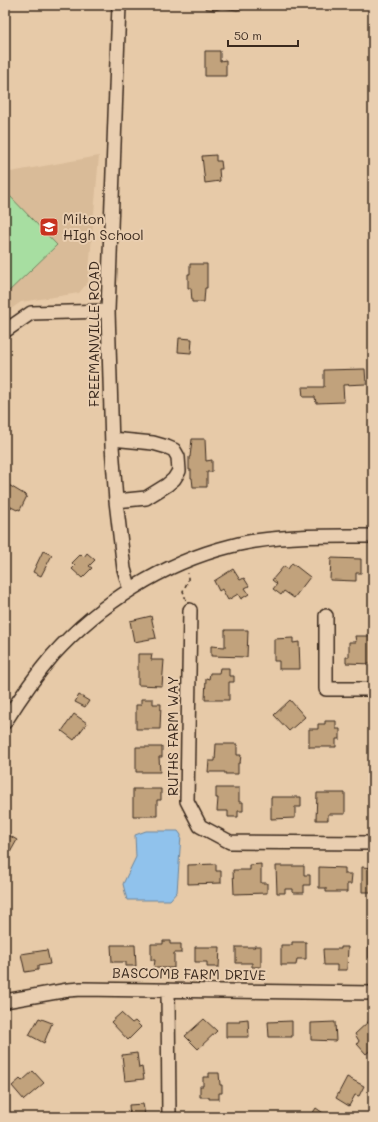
<svg xmlns="http://www.w3.org/2000/svg" width="378" height="1122" font-family="Mali,sans-serif">
<style>
.built{fill:#d9bb98}
.green{fill:#a7dea1;stroke:#718460}
.water{fill:#90c2ec;stroke:#6e859a}
.building{fill:#c1a27c;stroke:#3b2a1e}
.lines{fill:none;stroke-linecap:round;stroke-linejoin:round}
.minor-casing{stroke:#3b2a1e;stroke-width:16}
.path{stroke:#3b2a1e;stroke-width:1.5;stroke-dasharray:4 3;stroke-linecap:butt}
.minor{stroke:#e9ceb0;stroke-width:13}
.labels{text-anchor:middle;stroke-width:4;stroke-linejoin:round;paint-order:stroke}
.poi-label{font-size:14px;fill:#3b2a1e;stroke:#e9ceb0;text-anchor:start}
.street-label{font-size:14px;fill:#3b2a1e;stroke:#e9ceb0}
</style>
<rect width="100%" height="100%" fill="#e7caa8"/>
<filter id="ink" filterUnits="userSpaceOnUse"><feTurbulence type="fractalNoise" baseFrequency=".025" numOctaves="2"/><feDisplacementMap in="SourceGraphic" scale="8" xChannelSelector="R" yChannelSelector="G"/><feConvolveMatrix kernelMatrix="1 2 1 2 8 2 1 2 1" color-interpolation-filters="sRGB"/></filter>
<g filter="url(#ink)">
<!-- built -->
<path class="built" d="M99,156l-11,126 -9,11 -58,9 -16,11v-140z"/>
<!-- green -->
<path class="green" d="M7,193l50,52 -52,50v-100z"/>
<!-- water -->
<path class="water" d="M146,831h32l3,4 -4,57 -7,8h-43l-4,-16 13,-27 -1,-22z"/>
<!-- building -->
<path class="building" d="M207,5h36v4l-6,1 -15,-2 -7,2 -9,-1z
M205,51h15v10l6,-1v16h-21z
M216,155v6h5l1,8h-3l1,12 -15,2 -3,-27z
M190,264h17v24h-2l-1,14h-12l-1,-14h-3v-14h2z
M179,338l13,1 -1,14 -13,-1z
M365,369l1,15 -23,1 1,17 -28,1 -1,-6h-12l-1,-10h22v-17z
M192,439h13l1,22 6,-1v12h-5v15h-14l-1,-9h-1v-8h-2v-13h1z
M7,484l20,12 -7,14 -2,-1 -1,1 -12,-6v-16z
M43,551l9,4 -11,21 -8,-4z
M87,553l8,7 -6,6 3,2 -10,10 -10,-9 3,-3 -3,-3 9,-9 3,3z
M331,558l30,1v14h-5v8l-26,-1z
M292,563l18,14 -16,21 -10,-7 -3,4 -8,-6 4,-5 -5,-4 12,-14 4,3z
M233,569l7,11 4,-2 5,8 -4,2 4,6 -8,5 -3,-5 -10,6 -6,-11 -3,2 -5,-10z
M151,616l5,22 -22,4 -4,-21z
M225,630h23l-1,27 -36,-1v-10l14,1z
M355,636h18v28l-27,-1v-6h3v-15h7z
M293,638v5l6,-1 1,27h-21v-8h-5v-22z
M138,654h14l-1,6h13l-2,26 -24,-1z
M220,668h9v8h5v6h-5v18h-24l1,-22 3,1 1,-6h9z
M79,695l10,6 -4,6 -10,-5z
M141,699h12v5h8l-1,25h-24v-24h5z
M290,700l15,17 -16,14 -15,-16z
M74,714l13,9 -13,17 -12,-9z
M325,721h11v8h4v10h-4v8h-27v-18h9v-5h7z
M216,744h21v11h4l-1,8h-2v11h-13v-2h-17l1,-11h6z
M136,747h26v10h-3l1,15h-24z
M370,748h3v19h-3z
M216,788h23v14h4v9h-5v6h-10v-6h-11l1,-13h-2z
M133,789h28v11h-4v16h-24z
M317,793h28v21h-17v6h-12z
M271,797h30v10h-6v11l-24,1z
M5,833l12,7 -9,16 -3,-2z
M216,864v7h5v12l-33,1v-19z
M261,864v19h6v10l-33,1 -1,-24h17v-5z
M276,866h28v9h6v10h-6v8h-11v-4h-8v4h-8z
M319,867l26,1v6h7l-1,10h-4v8h-21v-4h-7z
M362,867l11,1v24h-11z
M163,941h7v3h11v9h-7v15h-20l1,-8h-4v-16h12z
M292,942h14v17h-9l-1,6h-15v-20h11z
M111,945h24l1,21h-10v-4h-14z
M254,946h7v21h-9v-4h-16v-16h19z
M195,947h25l-1,20h-12v-5h-12z
M341,947h7l-1,23h-10v-5h-13l-1,-16h18z
M369,947h4v20v-9h-4z
M47,950l3,14 -12,2v4l-13,2 -4,-18z
M121,1013l11,10 3,-2 6,6 -13,13 -17,-18z
M39,1018l13,5 -8,20 -15,-8z
M204,1019l13,12 -19,18 -13,-13z
M248,1019l1,18h-23v-15h13v-2z
M292,1021v16h-23l-1,-15z
M369,1021l4,4v23l-7,6 -9,-10 2,-3 -4,-7z
M335,1022l1,19 -25,-1v-17z
M137,1053l2,15 3,-1 2,12 -19,2 -3,-26z
M33,1071l11,12 -20,17 -12,-14 8,-7 2,2z
M209,1073h10l1,12h2v8h-3v6h-10v-2h-9v-11h3v-9h6z
M347,1077l17,9 -5,10 -4,-1 -6,11 -13,-8z
M143,1104l2,11h3v2h-18l-1,-12z
M316,1108l10,7 -3,2h-13z"/>
<g class="lines">
<!-- minor casing -->
<g class="minor-casing">
<path id="minor" d="M119,5l-11,306 4,135 4,55 8,68 6,21
M5,331l26,-18 77,-2
M112,439l41,4 14,4 7,3 4,7 1,14 -5,8 -7,6 -21,13 -30,3
M190,610l-3,191 13,25 30,16 143,1
M326,616v73h47
M5,722c15,-24 30,-46 48,-67 47,-52 110,-92 178,-109 8,-2 16,-4 24,-5 39,-6 78,-5 118,-5
M168,990l1,127
M5,1001l63,-11 13,-1 292,4"/>
</g>
<!-- path -->
<path class="path" d="M186,600l-3,-9 5,-10v-8"/>
<!-- minor -->
<use href="#minor" class="minor"/>
</g>
</g>
<!-- icons -->
<defs>
<g id="school-square" transform="scale(1)"><rect x="-9" y="-9" width="18" height="18" rx="4" fill="#c8321e" stroke="#e9ceb0"/><path d="M0-5L7-2L0 1L-7-2ZM-4 1L0 2.5L4 1V4Q0 6-4 4Z" fill="#fff"/></g>
</defs>
<g fill-rule="evenodd">
<use href="#school-square" x="49" y="227"/>
</g>
<g class="labels">
<!-- poi labels -->
<g class="poi-label">
<text x="63" y="224">Milton<tspan x="63" dy="16">HIgh School</tspan></text>
</g>
<!-- street labels -->
<g class="street-label">
<text transform="translate(94 334) rotate(-90)" y="5">FREEMANVILLE ROAD</text>
<text transform="translate(173 736) rotate(-90)" y="5">RUTHS FARM WAY</text>
<text transform="translate(189 974) rotate(1)" y="5">BASCOMB FARM DRIVE</text>
</g>
</g>
<!-- margin -->
<rect width="378" height="1122" fill="none" stroke="#e9ceb0" stroke-width="20"/>
<rect x="10" y="10" width="358" height="1102" fill="none" stroke="#3b2a1e" stroke-width="1.5" filter="url(#ink)"/>
<!-- scale -->
<path d="M228 40v6h70v-6" fill="none" stroke="#3b2a1e" stroke-width="2"/>
<text x="234" y="40" font-size="12" fill="#3b2a1e" stroke="#e9ceb0" stroke-width="3" paint-order="stroke">50 m</text>
</svg>
